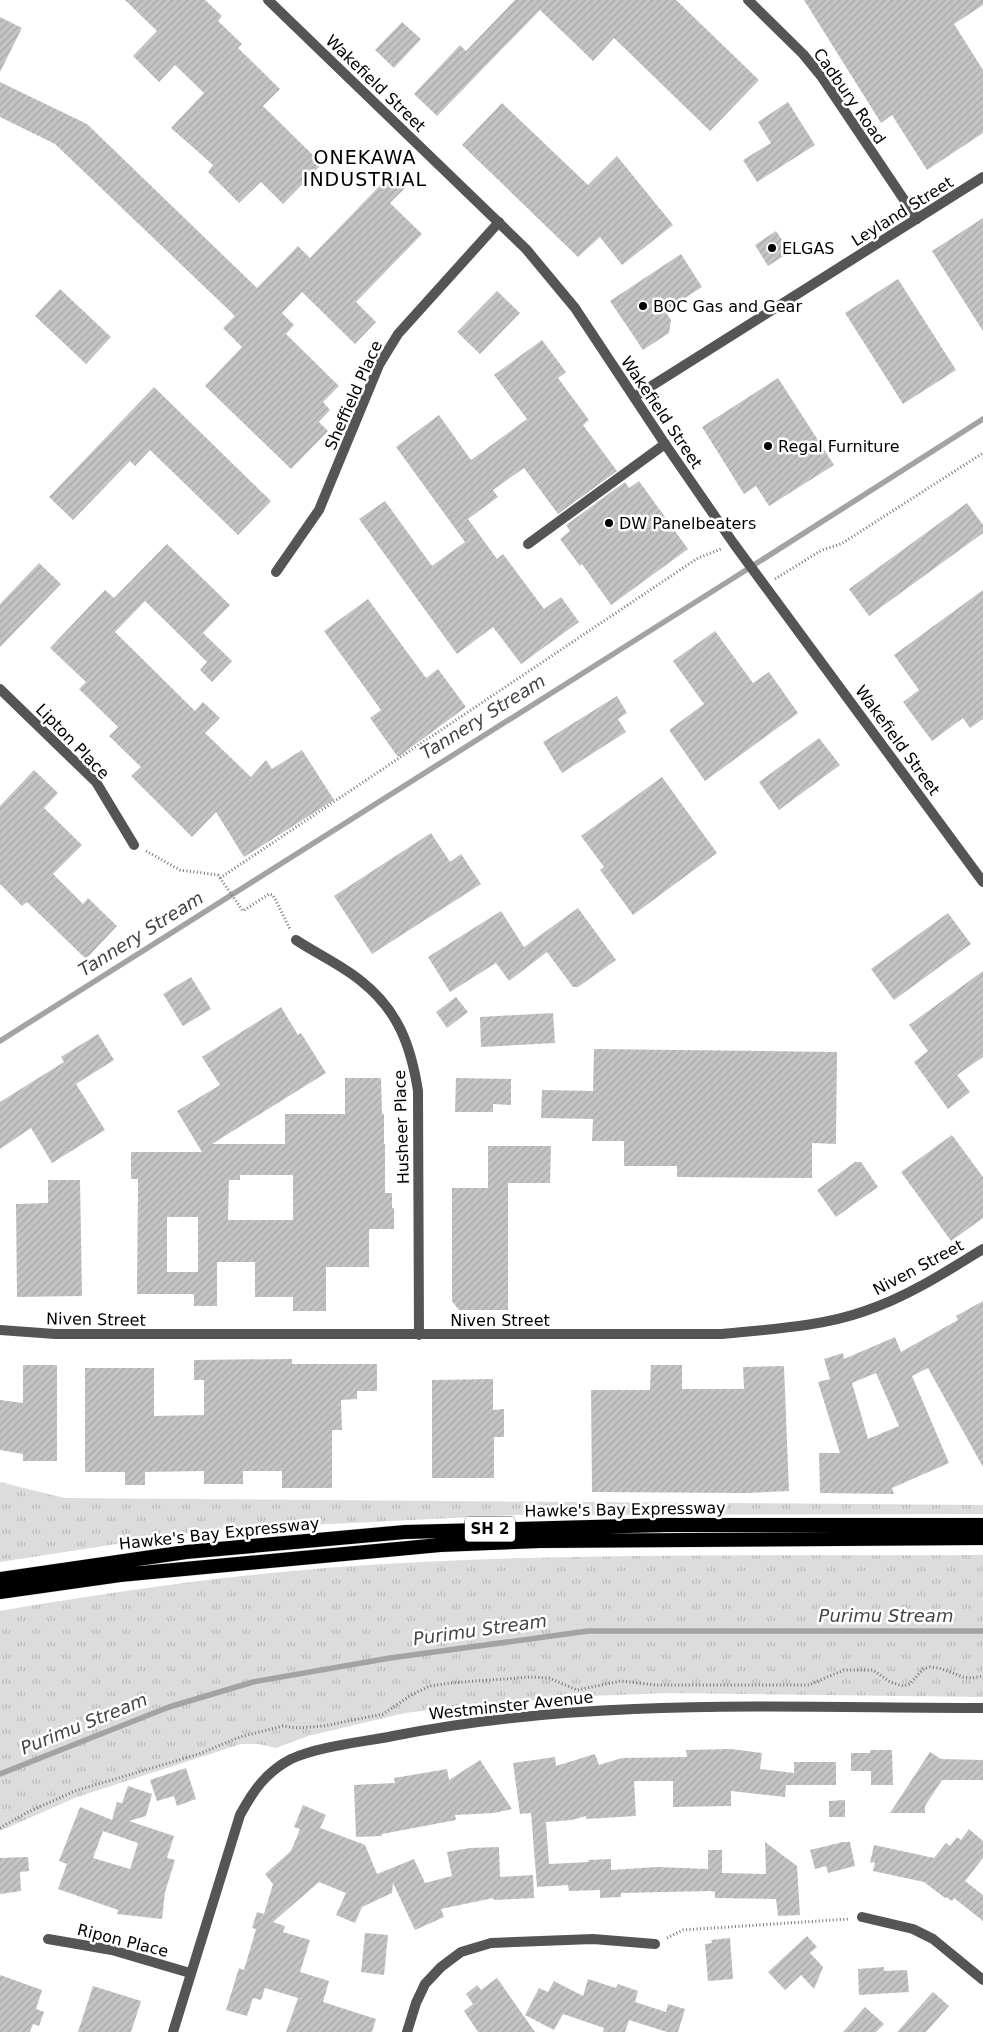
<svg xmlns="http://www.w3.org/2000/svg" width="983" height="2032" font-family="'DejaVu Sans',sans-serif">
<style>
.grass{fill:url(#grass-tufts)}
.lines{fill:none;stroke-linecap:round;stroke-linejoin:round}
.stream{stroke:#a3a3a3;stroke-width:5.5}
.building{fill:url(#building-hatch);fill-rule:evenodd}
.trunk-casing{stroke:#dbdbdb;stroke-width:15}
.path{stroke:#777;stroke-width:3;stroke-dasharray:1 2.5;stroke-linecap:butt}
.service{stroke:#555;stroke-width:10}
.minor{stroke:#555;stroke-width:10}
.tertiary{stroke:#555;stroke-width:10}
.trunk{stroke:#000;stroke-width:14}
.poi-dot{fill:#000;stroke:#fff;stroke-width:2}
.labels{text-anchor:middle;stroke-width:5;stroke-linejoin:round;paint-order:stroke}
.shield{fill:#fff;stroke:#4c4c4c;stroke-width:1}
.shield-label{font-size:15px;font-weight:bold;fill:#000}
.street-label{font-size:16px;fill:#000;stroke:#fff}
.poi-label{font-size:16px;fill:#000;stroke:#fff;text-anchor:start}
.water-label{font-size:18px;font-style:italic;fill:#444;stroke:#fff}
.quarter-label{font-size:19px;letter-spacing:1px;fill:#000;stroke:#fff}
</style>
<defs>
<pattern id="grass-tufts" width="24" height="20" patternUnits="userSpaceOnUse" patternTransform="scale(1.25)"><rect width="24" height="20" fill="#dcdcdc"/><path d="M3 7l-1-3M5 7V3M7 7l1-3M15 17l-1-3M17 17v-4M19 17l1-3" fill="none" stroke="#bbb"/></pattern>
<pattern id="building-hatch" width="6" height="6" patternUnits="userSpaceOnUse" patternTransform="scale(1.25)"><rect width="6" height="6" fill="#c4c4c4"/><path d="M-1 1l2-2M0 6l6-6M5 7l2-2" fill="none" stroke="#a7a7a7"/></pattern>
</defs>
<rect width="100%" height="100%" fill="#fff"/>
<!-- grass -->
<path class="grass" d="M0,1482l64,16 919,7v9l-467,1 -124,6 -185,9 -207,32z
M983,1555v142l-316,-4 -76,3 -118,9 -68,8 -97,23 -32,12 -18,-4h-17l-164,53 -77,34v-220c117,-20 235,-37 354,-45 209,-14 419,-10 629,-11z"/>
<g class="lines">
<!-- stream -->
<path class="stream" d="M0,1041l732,-462 251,-160
M0,1774l169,-67 84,-25 137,-24 198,-27h395"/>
</g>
<!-- building -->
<path class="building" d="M125,0h80l17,16 -4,5 24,23 -4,4 42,41 -17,17 59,58 -39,40 -22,-22 -22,21 -31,-31 5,-7 -42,-37 33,-35 -29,-28 -16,17 -26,-26 24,-25z
M515,0h161l83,80 -49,51 -96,-93 -21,23 -53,-51 -103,106 -23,-22 46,-49 6,6z
M804,0h179v5l-29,19 29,46v63l-56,37 -35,-55 -11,8z
M0,17l22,11 -22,44z
M402,22l19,17 -27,29 -19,-18z
M0,82l87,42 170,164 41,-42 12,12 82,-85 14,14 -16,16 32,31 -66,68 20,20 -21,22 -53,-52 -20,21 12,12 -8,9 53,52 -16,16 7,8 -11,12 9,9 -37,38 -86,-83 37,-39 -19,-19 12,-12 -180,-172 -55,-27z
M788,102l27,43 -58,37 -14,-22 28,-17 -13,-21z
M502,103l86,82 29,-29 56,69 -51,40 -22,-28 -22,20 -116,-112z
M983,218v113l-51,-80z
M776,231l14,21 -22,14 -13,-21z
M681,254l21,33 -37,24 6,9 -2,13 -26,17 -33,-49z
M898,279l58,91 -53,34 -58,-91z
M60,289l51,48 -25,27 -51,-48z
M497,291l23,22 -40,41 -23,-22z
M542,340l24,32 -8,6 31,42 -6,5 34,46 -59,43 -34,-46 -31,22 5,7 -30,22 29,40 6,-5 41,55 17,-12 18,25 -58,42 -28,-37 -36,27 -98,-135 26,-18 47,65 33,-24 -69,-95 43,-32 32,45 56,-41 -33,-44z
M778,378l56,87 -65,41 -13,-20 -12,8 -42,-67z
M154,387l117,114 -33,34 -88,-85 -15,16 -5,-5 -57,59 -24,-23z
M639,481l49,68 -77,56 -29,-41 -2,2 -20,-27 10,-8 -4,-6 59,-43 4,6z
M967,503l16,22v8l-114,83 -20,-27z
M167,544l63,61 -27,28 29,28 -20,21 -12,-12 7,-8 -62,-61 -30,31 80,79 8,-9 17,16 -15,15 46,44 15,-17 6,9 30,-19 32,50 -90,57 -28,-45 -24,25 -61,-61 10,-9 -32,-31 9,-9 -39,-38 7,-7 -36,-34 55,-58 9,8z
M39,563l22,21 -61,63v-43z
M983,590v129l-13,9 -7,-10 -31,23 -29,-39 16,-12 -25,-35z
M368,599l58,79 12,-9 28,38 -68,50 -28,-39 11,-8 -57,-79z
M715,631l38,52 16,-11 29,41 -93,68 -36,-51 35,-26 -31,-43z
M617,696l10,17 -9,6 8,13 -64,41 -19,-31z
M819,738l21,27 -61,45 -20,-28z
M34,770l24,23 -14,15 38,37 -29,29 30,30 5,-6 29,28 -31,33 -59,-57 -5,4 -22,-22v-78z
M662,777l55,76 -84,62 -33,-45 4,-3 -23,-31z
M431,833l19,29 11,-8 20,30 -109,70 -38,-58z
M578,908l38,52 -38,27h-5l-26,-35 -38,29 -13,-18 -46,29 -22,-35 73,-46 23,36z
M948,913l23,31 -77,56 -23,-31z
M983,971v86l-26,18 13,17 -22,17 -34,-47 14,-11 -19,-26z
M191,977l20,32 -28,17 -20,-32z
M456,997l12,15 -21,16 -11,-16z
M281,1007l17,28 3,-2 25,40 -114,71h73v-30h60v-36h36l1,36h2v30h1v49h7v15h2v21h-25v38h-43v44h-33v-14h-38v-35h-38v44h-23v-12h-57l1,-115h-7v-27h71l-25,-41 43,-26 -18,-28zM240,1175h53v45h-65l1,-40h11zM167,1217h31v55h-31z
M553,1013l2,30 -74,4 -1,-30z
M98,1034l16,26 -38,24 29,46 -53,33 -21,-35 -31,21v-47l64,-40 -3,-5z
M594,1049l243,3 -1,92 -24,-1v35l-135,-1v-11h-53v-25h-32l1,-22 -52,-1 1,-28 51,1z
M456,1078l55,1v26l-18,-1v8h-38z
M952,1135l31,42v41l-32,23 -50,-69z
M488,1146h63l-1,37h-42v127h-49l-7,-9v-113h36z
M855,1162h6l17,25 -42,30 -19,-27z
M48,1180h32l2,116 -65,1 -1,-93 32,-1z
M983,1301v166l-55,-99 -16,8 37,87 -57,25 2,6 -74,-1 -1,-40h21l-22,-71 12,-3 -6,-20 19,-6 1,6 51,-22 6,15 57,-32 -2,-4zM876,1373l23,53 -31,13 -16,-56z
M292,1359v5h85v27h-20v8l-16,1 1,30h-10v58h-50v-17h-39v13h-39v-13l-59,1v13h-20v-13h-40v-104h69v48l50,-1v-35h-10v-20z
M23,1365h34v96h-34v-7l-23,-4v-50l23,3z
M651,1365h31v24h62l-1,-22 41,-1 5,125 -42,2 -155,-1 -1,-102h59z
M493,1379v31l11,-1v28h-10v41h-62v-98z
M731,1749l31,4 -2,16 34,4v-11h42v23h-50l-1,12 -54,-6v15l-58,1v-26h-39l2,35 -50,3v-3l-14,4 -26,2 3,42 40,-2 -1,-2 23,-1v11l46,-3 51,2v-19h14v23l44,1 -1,-32 32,24 3,49 -22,1 -2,-17 -61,-1v-6l-4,-1 -90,2v4l-21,1v-8l-31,1 -1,-6 -31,2 -6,-74 -11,1 -7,-51 42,-6 1,9 39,-12 4,11 23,-7 65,-1 -1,-7z
M870,1750h22l1,35h-22v-14h-20v-18h19z
M930,1752l11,7 42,1v20h-41l-17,26v7h-35z
M480,1760l32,49 -18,4 -39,2 1,5 -74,14v2l-26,1 -2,-52 41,-2 -1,-5 53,-9 2,11z
M186,1768l10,31 -19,7 -3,-10 -17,5 -7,-21z
M128,1786l24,8 -6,22 -17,5 45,15 -7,22 8,2 -10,32 -3,27 -45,-5 1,-4 -60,-21 9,-25 -8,-3 21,-54 32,13 5,-18 5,1zM103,1831l35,12 -8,26 -37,-11z
M845,1800v17h-16v-16z
M303,1805l23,10 -6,13 45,17 12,29 37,-15 11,24 27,-7 -5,-24 23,-4 29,-1 1,30 33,-2 1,23 -40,2 -1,-2 -52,11 3,8 -29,13 -22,-47 -1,10 -30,14 -7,16 -19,-8 10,-22 -27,-11 -46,40 12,4 -2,6 27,8 -10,32 29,9 -6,21 53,17 -4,13h-86l12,-34 -33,-10 -4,12 -8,-2 -6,18 -21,-6 13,-42 5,2 12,-41 -4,-1 5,-16 7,2 9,-30 -8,-10 26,-23 9,-22 -6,-2z
M969,1829l14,12v17l-18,23 18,14v26l-29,-23 -2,3 -6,-4 -1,1 -21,-16 -51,-11 2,-9 -5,1 4,-18 60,13 12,-15 4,3 7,-9 4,3z
M843,1842h7l5,24 -27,7 -2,-7 -11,3 -5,-19z
M28,1857l1,14 -9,1 1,19 -21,3v-36z
M365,1933l23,2 -4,40 -23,-3z
M807,1936l10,11 -7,6 13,14 -9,22 -13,-14 -16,15 -17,-18z
M730,1938l3,41 -25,2 -3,-37 7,-1 -1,-3z
M884,1967v4l23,-1 2,22 -50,3 -1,-26z
M0,1975l42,15 -6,19 8,3 -5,14 -6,-2 -3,8h-30z
M497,1978l38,54h-57l-14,-21 9,-7 -7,-10 11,-9 4,5z
M588,1979l28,9 2,-4 20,7 -3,11 31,10 2,-8 17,5 -7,23h-11l-38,-12 -4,12h-22l1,-4 -41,-14 -9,16 -29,-15 14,-27 9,4 6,-11 29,15z
M93,1986l48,15 -10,31h-53z
M933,1992l16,14 -23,26h-29z
M865,2007l19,17 -8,8h-33z"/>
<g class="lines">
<!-- trunk casing -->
<g class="trunk-casing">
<path id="trunk" d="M0,1579l186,-27 219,-20 260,-7h318
M0,1592l120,-17 320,-30 100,-4 443,-3"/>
</g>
<!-- path -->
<path class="path" d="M775,579l47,-29 19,-6 142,-91
M146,851l34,19 38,5 25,36 26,-17 4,1 17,34
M220,878l478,-320 23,-9
M0,1828l26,-15 49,-22 124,-37 41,-17 43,-11 14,2 27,-2 59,-12 30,-20 17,-8 20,-3 80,-6 19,1 28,12 44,-9 35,4h153l35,-15h29l17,12 13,4 7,-2 13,-15 7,-2 9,1 24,9 9,1 11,-2
M667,1938l16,-8 166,-11"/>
<!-- service -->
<path class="service" d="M528,544l137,-100"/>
<!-- minor -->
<path class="minor" d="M748,0l55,54 18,22 96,143
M634,397l349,-220
M276,572l43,-62 60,-145 19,-31 101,-112
M0,689l96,93 38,63
M296,940c21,14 46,25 65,41 37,29 50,65 57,110l1,244
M0,1330l55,4h667c48,-5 98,-7 143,-23 42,-14 81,-39 118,-62
M862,1917l51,12 20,10 50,41
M48,1939l64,11 78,23
M173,2032l67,-217c13,-24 26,-43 51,-56 28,-13 72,-17 102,-23 194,-39 394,-28 590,-28
M407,2032l9,-29 9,-19 16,-17 20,-15 30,-9 102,-4 62,5"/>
<!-- tertiary -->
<path class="tertiary" d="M268,0l258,249 49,59 90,136 69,100 249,338"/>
<!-- trunk -->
<use href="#trunk" class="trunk"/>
</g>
<!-- markers -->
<g class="poi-dot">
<circle cx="772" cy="248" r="5"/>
<circle cx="643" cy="306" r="5"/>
<circle cx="768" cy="446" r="5"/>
<circle cx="609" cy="523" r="5"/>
</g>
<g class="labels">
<!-- shield labels -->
<rect class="shield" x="465" y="1516.5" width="50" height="25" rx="4"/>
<g class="shield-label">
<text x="490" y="1534">SH 2</text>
</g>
<!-- street labels -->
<g class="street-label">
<text transform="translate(376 83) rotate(44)" y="6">Wakefield Street</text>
<text transform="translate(850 96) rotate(55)" y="6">Cadbury Road</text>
<text transform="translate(902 211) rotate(-32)" y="6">Leyland Street</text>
<text transform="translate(353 395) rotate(-66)" y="6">Sheffield Place</text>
<text transform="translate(662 412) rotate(56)" y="6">Wakefield Street</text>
<text transform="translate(898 740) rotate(54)" y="6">Wakefield Street</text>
<text transform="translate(73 741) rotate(46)" y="6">Lipton Place</text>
<text transform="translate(401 1127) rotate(-92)" y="6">Husheer Place</text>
<text transform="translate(918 1267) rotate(-28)" y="6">Niven Street</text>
<text transform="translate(96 1319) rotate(1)" y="6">Niven Street</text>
<text x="500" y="1326">Niven Street</text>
<text transform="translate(625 1509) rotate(-1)" y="6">Hawke's Bay Expressway</text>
<text transform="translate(219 1533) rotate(-6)" y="6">Hawke's Bay Expressway</text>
<text transform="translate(511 1705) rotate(-6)" y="6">Westminster Avenue</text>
<text transform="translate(123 1940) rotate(14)" y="6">Ripon Place</text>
</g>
<!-- poi labels -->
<g class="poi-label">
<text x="782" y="254">ELGAS</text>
<text x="653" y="312">BOC Gas and Gear</text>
<text x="778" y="452">Regal Furniture</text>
<text x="619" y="529">DW Panelbeaters</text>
</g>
<!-- water labels -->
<g class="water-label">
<text transform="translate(483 717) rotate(-32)" y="6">Tannery Stream</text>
<text transform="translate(141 934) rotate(-32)" y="6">Tannery Stream</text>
<text x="886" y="1622">Purimu Stream</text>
<text transform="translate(480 1630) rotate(-8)" y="6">Purimu Stream</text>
<text transform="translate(84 1724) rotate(-22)" y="6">Purimu Stream</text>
</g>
<!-- quarter labels -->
<g class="quarter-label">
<text x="365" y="164">ONEKAWA<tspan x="365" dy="22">INDUSTRIAL</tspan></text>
</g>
</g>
</svg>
